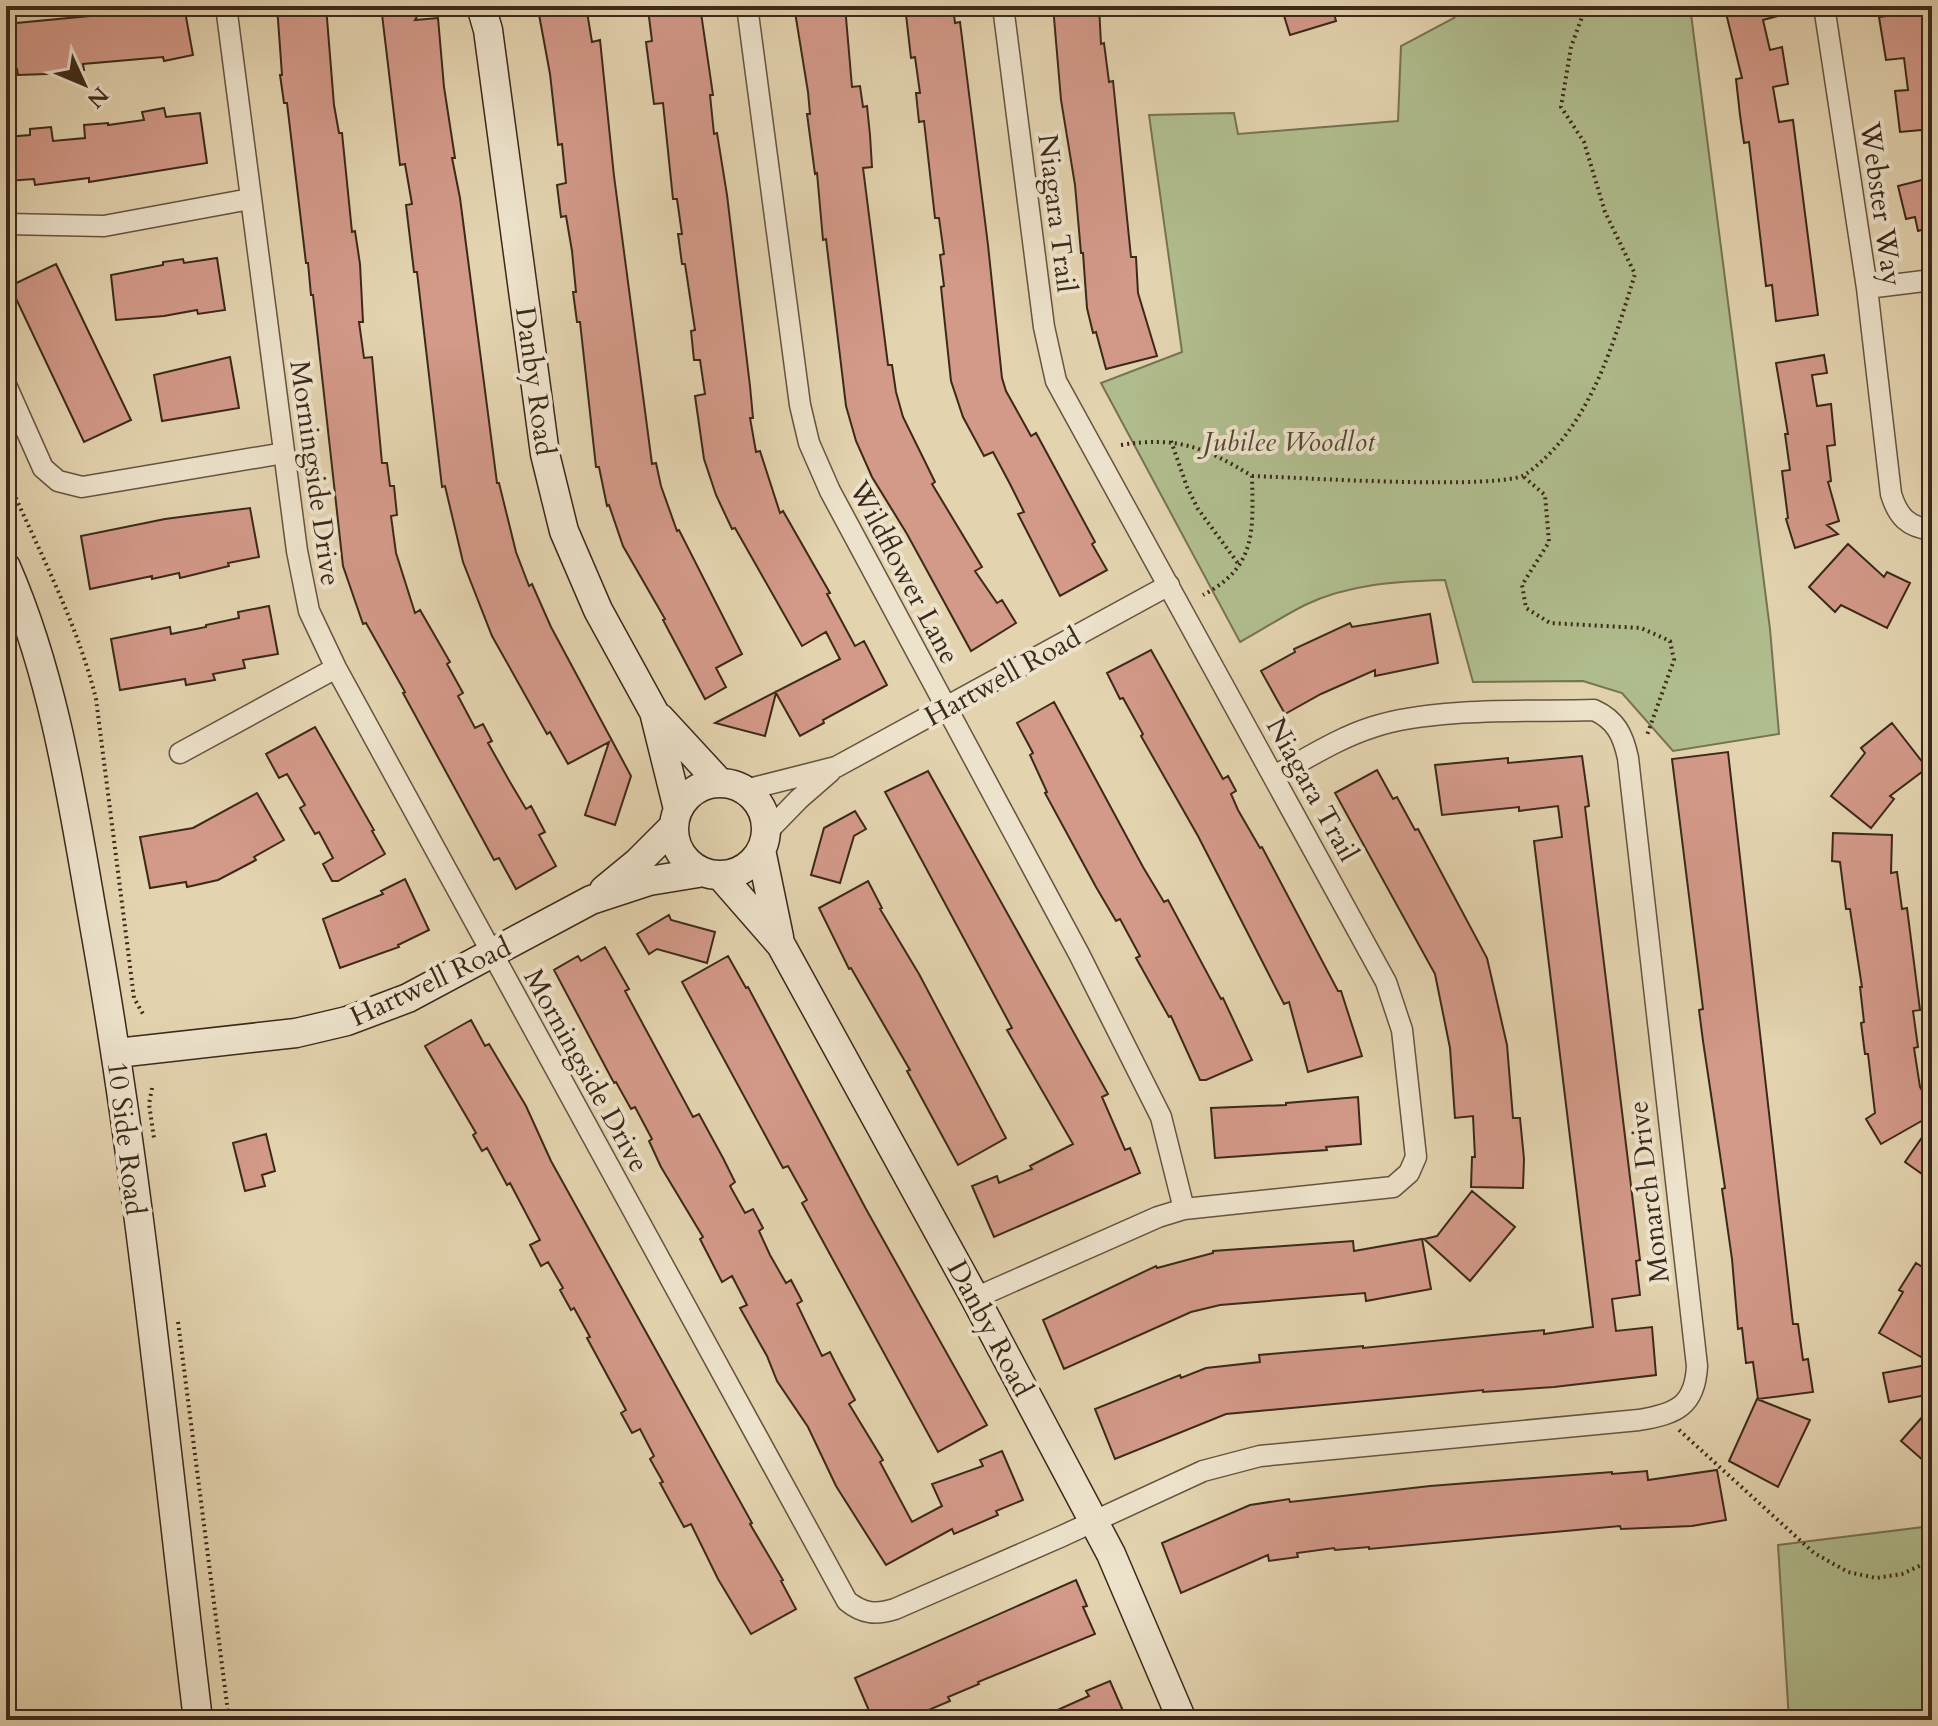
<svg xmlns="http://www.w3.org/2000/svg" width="1938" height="1726" font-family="Cardo,serif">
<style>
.green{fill:#b0bd8e;stroke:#767354;stroke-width:2}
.building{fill:#d39989;stroke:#3c291a;stroke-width:2}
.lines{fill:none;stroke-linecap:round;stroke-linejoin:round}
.street-casing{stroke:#66543f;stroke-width:23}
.secondary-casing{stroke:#3c291a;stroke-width:31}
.path{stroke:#3c291a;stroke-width:4;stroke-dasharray:2 4;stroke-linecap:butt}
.street{stroke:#ede2cb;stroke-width:20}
.secondary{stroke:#ede2cb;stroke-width:28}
.labels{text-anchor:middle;stroke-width:8;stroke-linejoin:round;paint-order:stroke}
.street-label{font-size:28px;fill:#3c291a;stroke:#ede2cb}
.park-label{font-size:28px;font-style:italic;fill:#534731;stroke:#ede2cb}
</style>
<rect width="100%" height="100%" fill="#e3d3af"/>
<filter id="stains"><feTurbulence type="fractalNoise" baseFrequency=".0025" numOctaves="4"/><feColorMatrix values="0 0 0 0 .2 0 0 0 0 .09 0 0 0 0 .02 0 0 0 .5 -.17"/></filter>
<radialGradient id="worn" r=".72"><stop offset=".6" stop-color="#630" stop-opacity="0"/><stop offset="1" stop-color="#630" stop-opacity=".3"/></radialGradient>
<!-- green -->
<path class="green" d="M1462,6h228l80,623 9,105 -106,17 -51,-58 -39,-12 -110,1 -28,-102c-46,1 -97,4 -140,25 -22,11 -43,25 -65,37l-139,-259 81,-31 -33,-237 85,-2 4,21 160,-13 3,-75 53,-28z
M1932,1526v194h-143l-11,-175z"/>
<!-- building -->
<path class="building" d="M184,6l9,49 -29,6 -1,-4 -80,7 1,6 -37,4 -29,1 -1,-6 -11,2v-47l115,-11v-3z
M277,6h49l8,99 5,28h3l10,99 3,-1 5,33 3,58h-4l5,36 8,-1 10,106h5l3,23h4l3,29 -6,1 5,37 19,60 5,-3 30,52 -3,2 16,29 -5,3 17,32 8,-4 9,17 -4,2 22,39 16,27 5,-3 14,26 -6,3 17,31 -40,23 -17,-31 -5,2 -91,-167 2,-1 -39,-69 -3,1 -20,-58 -30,-271h-2l-3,-32h-2l-19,-160h-3l-4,-28h2z
M381,6h42l-8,14 23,-2 6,69 11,71h-3l8,40 37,285h2l17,69 13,34 3,-2 19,43 80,149 -16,49 -30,-10 24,-73 -41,22 -18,-32 -3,2 -55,-98 -29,-74 -18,-76 -3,1 -25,-215h-3l-8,-67 6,-1 -7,-40 -5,1z
M561,6h25l6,36 8,-2 14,136 38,288 4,-1 5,23 16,45 2,-1 63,124 -26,14 10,19 -21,12 -42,-79 2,-1 -42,-73 -14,-41 -2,1 -8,-39h-3l-16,-145h-3l-4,-30h3l-4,-41 -6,-35 -5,1 -4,-32 9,-2 -4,-39 -4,1 -8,-71 -12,-65z
M673,6h27l13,89h-3l4,39 3,-1 10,62 23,191 3,32h-3l6,34 4,-1 20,62 3,-2 32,56 15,26 -3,1 28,52 9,-5 23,44 -64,35 1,3 -24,13 -24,-43 -11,43 -50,-13 125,-64 -14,-27 -24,14 -67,-118 -3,1 -16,-34 -12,-36 -9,-63 10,-2 -5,-34h-6l-3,-29 4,-1 -10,-66h-3l-4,-30h4l-5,-35h-4l-10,-96 -9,1 -8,-62 6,-1 -4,-32z
M794,6h51l7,81 8,-1 3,21 4,-1 3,29 2,32 -9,1 25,197h4l4,27 7,25 32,65 -3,2 50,83 -7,4 22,32 5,-3 14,23 -45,28 -64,-117 -35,-57 -16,-36 -10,-35 -20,-167 -3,1 -6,-67 -2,1 -8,-60h3l-2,-22z
M905,6h48l2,17 5,-1 28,223 14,133 4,13 25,45 5,-3 59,109 -3,2 15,26 -47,26 -42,-82 6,-2 -14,-28 -17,-32 -9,4 -21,-39 -12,-36 -10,-94 3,-1 -4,-31 4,-1 -5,-36h-4l-11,-97 -5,1 -3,-29h4l-5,-36 -4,1z
M1053,6h46l2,38 3,-1 5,39 4,-1 18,176h5l2,36 19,63 -51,13 -10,-37 -3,1 -6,-25 -4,-55h-2l-6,-68 -14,-85z
M1281,6h51l4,15 -46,14z
M1736,6h60v5l-33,9 7,30 12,-3 6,37 -15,3 6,35 14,-2 25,195 -42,6 -4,-36 -6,1 -17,-144 -5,1 -4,-28 -4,-36 6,-1 -17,-69z
M1894,6h35l3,123 -32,3 -5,-41 13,-1 -4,-32 -18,2 -7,-43 16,-2z
M164,108l2,9 34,-4 7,50 -118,19v-4l-54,7 -1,-6 -27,2 -1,-44 24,-2v-6l21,-2 2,14 32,-3 -1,-13 24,-2v2l36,-5 -2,-8z
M1926,179l6,26v22l-14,4 -3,-14 -9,2 -8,-33z
M217,258l8,52 -27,4 -1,-4 -33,6 -48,4 -5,-45 52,-10v-3l20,-3 1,4z
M56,264l75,156 -47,22 -74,-156z
M1824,355l3,18 -15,2 5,31 14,-2 4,41 -8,1 4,35 -3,1 11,39 -12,4 11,9 -43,14 -9,-29 2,-1 -6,-47 8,-1 -5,-36h3l-12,-71z
M230,357l9,51 -77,13 -8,-46z
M250,508l9,49 -31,6 1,3 -49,12 -1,-5 -27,6v-3l-62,13 -9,-53 84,-17z
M1848,544l36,33 3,-5 23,11 -23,45 -46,-23 -6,7 -26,-25z
M269,606l9,48 -35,6 2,8 -32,6 2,6 -29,5 -1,-6 -65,11 -9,-51 59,-12 1,7 35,-7v-2l33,-7 -1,-6z
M1430,614l8,49 -63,13v-6l-54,24 -36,20 -24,-43 34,-19 -1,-3 56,-26 2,4z
M1151,650l72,129 5,-3 8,15 -5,3 7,16 22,38 2,-1 76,144h3l21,65 -54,16 -19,-70 -5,2 -86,-168 -57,-100 2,-2 -20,-36 -3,1 -13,-26z
M1054,702l89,165 21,35 4,-2 53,99 2,-1 29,62 -46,20h-6l-29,-64 -2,1 -33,-59 4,-2 -20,-37 -4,2 -20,-34 -51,-94 2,-1 -17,-37 3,-2 -16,-30z
M1892,723l35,45 -37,28 4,3 -23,29 -40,-32 34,-43 -4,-5z
M315,727l59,103 -2,1 13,23 -47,27h-6l-9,-17 10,-6 -14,-26 -4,2 -15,-26 5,-3 -18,-31 -8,4 -13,-24z
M1728,752l65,572h5l5,36 5,-1 5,33 -55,7 -5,-37 -7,1 -4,-35 -4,1 -6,-70 -10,-70 3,-1 -22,-147 -4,-31 4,-1 -31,-250z
M1582,756l7,50 -4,1 55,453 -4,1 4,34 -28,4 4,32 36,-4 4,48 -102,12 -71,5v-2l-257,24 -111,45 -20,-50 85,-34 1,3 25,-10 54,-6 -1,-7 104,-9v2l181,-18v4l49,-7 -59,-486 28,-4 -4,-31 -39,5v-4l-77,8 -7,-50 73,-7v5z
M1377,770l16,29 4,-2 18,33 3,-1 69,129 20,87 6,73h7l4,41 -1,29 -52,-1 1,-30h3l-2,-41 -18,2 -5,-70 -15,-74 -100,-181z
M928,771l180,323 -6,3 23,53 5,-2 10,25 -146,64 -22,-51 25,-10 2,7 33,-14 -2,-3 43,-22 -66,-114 5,-2 -127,-236z
M257,793l27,47 -30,17 2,3 -38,20 -31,7 -1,-5 -36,6 -10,-51 53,-9z
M855,811l11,18 -12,7 -14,47 -29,-8 13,-47z
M1833,833l59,2 -1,38 6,-1 5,37 5,-1 13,102 -7,1 5,36 -4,1 6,39 12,21v7l-51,29 -15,-25 9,-6 -7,-59h-3l-4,-31 3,-1 -4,-35h2l-12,-78h-4l-6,-47 -8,-1z
M405,879l24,51 -31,15 1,2 -59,21 -17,-49 60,-25 -2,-3z
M868,881l14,27 -2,1 39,65 87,164 -48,27 -51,-94 3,-1 -59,-102 -2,1 -30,-61z
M669,915l2,5 44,12 -8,31 -50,-14 -8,5 -12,-20z
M605,947l24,42 -4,2 68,126 6,-3 24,44 12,24 -5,4 15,27 8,-4 10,19 -4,3 11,24 16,28 5,-3 11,21 -5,3 25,52 8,-4 10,20 15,28 -6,4 34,56 -3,2 32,60 30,-16 -10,-22 51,-18 -3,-6 22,-9 21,49 -27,11 2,4 -44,19 -2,-5 -66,36 -50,-79 -28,-59 -31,-46 -10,-25 -27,-48 7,-3 -15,-29 -10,6 -22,-43 3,-2 -42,-70 -12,-26 3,-2 -17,-32 -4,2 -15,-27 -2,1 -60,-113 24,-14 3,5z
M728,956l18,32 2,-1 118,222 121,216 -49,27 -136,-249 5,-3 -19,-34 -5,2 -101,-186z
M471,1020l14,26 4,-2 37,62 25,55 201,362 -2,1 33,56 -2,1 15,28 -45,25 -33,-55 -27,-55 -7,3 -24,-44 3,-1 -13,-23 4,-3 -14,-27 -8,4 -11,-20 5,-3 -39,-72 3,-1 -16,-29 -3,2 -11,-20 3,-2 -15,-26 -7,4 -11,-21 10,-5 -30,-57 -3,2 -20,-37 -5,3 -9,-16 3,-2 -51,-87z
M1358,1097l3,47 -35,3 1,3 -112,8 -4,-50 75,-3v-2z
M1932,1123v58l-27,-19z
M266,1134l9,37 -13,4 3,11 -20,5 -12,-48z
M1472,1191l43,36 -45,54 -46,-42 13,-3z
M1422,1239l9,50 -65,12 -1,-8 -145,12 -29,7 -127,57 -21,-49 113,-54 1,2 56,-15v-2l140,-10 1,10z
M1916,1263l16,10v66l-11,18 -42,-24 24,-41 -4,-2z
M1932,1364v30l-43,8 -6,-29z
M1757,1399l53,21 -32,67 -49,-26z
M1932,1406v62l-31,-27z
M1717,1470l9,50 -34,6 -71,3 -1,-3 -251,23v-2l-34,3 -1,-2 -37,5 1,4 -29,4 -1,-6 -87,38 -19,-50 88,-38 39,-6 1,3 140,-16 182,-14v2l35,-3 1,9z
M1076,1580l11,26 -4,1 12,27 -117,48 1,2 -31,13 2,4 -45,19h-32l-18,-42z
M1110,1681l17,39h-92l54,-24 -3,-5z"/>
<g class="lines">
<!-- street casing -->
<g class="street-casing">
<path id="street" d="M226,6l71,545 12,60 27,57 511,933c16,13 29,14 48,8l165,-72 143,-66 57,-15 379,-36c37,-6 56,-14 58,-54l-69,-608c-5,-23 -12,-38 -34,-48 -66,2 -160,-3 -221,17 -35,11 -67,32 -99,49
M747,6l53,399 9,38 21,48 249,463 82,163 23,92
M1824,6l43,282 24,206c7,23 17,33 41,36
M6,224l98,2 146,-27
M1867,288l65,-8
M6,385l37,83 15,13 24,6 202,-34
M180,753l156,-85
M745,790l91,-23 333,-182
M765,834l34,-35 31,-27
M975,1298l183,-81 26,-8 209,-22 16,-14 7,-16 -14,-127 -16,-48 -330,-601 -12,-54 -41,-321"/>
</g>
<!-- secondary casing -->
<g class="secondary-casing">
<path id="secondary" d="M481,6l7,24 57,424 19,77 34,79 56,102 24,97
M6,567c49,112 67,237 88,357 47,263 72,531 104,796
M660,718l60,65
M674 829a46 46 0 1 1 92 0a46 46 0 1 1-92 0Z
M761,850l18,87
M720,875l61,70 194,353 136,256 71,166
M604,890l34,-28 36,-36
M117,1053l179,-20 51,-12 61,-23 183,-98 58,-19 55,-9"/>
</g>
<!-- path -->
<path class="path" d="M1171,441l16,46 11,22 42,57
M1121,445c55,-9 84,2 131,31 1,54 5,91 -49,119
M6,476c32,73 71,146 90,223l38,299 9,16
M1252,476c41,1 251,15 274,-2 64,-46 87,-129 109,-200l-30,-62 -21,-70 -23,-35 10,-60 15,-41
M1524,477l21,18 4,47 -27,43 4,23 24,15 91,5 29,13 4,19 -27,75
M152,1088l-3,16 5,34
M178,1322l51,398
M1679,1430l135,123 34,19 28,6 26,-4 30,-14"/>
<!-- street -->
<use href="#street" class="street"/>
<!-- secondary -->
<use href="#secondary" class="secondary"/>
</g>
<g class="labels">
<!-- street labels -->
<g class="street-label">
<text transform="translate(1882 204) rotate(82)" y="10">Webster Way</text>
<text transform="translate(1058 213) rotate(83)" y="10">Niagara Trail</text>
<text transform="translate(536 381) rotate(82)" y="10">Danby Road</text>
<text transform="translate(316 473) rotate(82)" y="10">Morningside Drive</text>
<text transform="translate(905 572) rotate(62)" y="10">Wildflower Lane</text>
<text transform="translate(1002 676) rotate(-29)" y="10">Hartwell Road</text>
<text transform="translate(1313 789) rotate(61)" y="10">Niagara Trail</text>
<text transform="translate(430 981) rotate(-25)" y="10">Hartwell Road</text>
<text transform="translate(587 1070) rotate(61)" y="10">Morningside Drive</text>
<text transform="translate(127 1138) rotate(83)" y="10">10 Side Road</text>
<text transform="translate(1648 1192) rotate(-97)" y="10">Monarch Drive</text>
<text transform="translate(991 1328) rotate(62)" y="10">Danby Road</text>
</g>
<!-- park labels -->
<g class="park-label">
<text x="1289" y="451">Jubilee Woodlot</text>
</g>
</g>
<!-- margin -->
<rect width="1938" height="1726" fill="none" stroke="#e3d3af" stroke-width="32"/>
<rect x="8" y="8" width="1922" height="1710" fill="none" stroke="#3c291a" stroke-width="4"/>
<rect x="16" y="16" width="1906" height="1694" fill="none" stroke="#3c291a" stroke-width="2"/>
<!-- north arrow -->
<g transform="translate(84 84) rotate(134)" stroke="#ede2cb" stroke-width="6" paint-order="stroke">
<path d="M0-6L14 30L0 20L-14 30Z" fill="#3c291a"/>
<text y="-12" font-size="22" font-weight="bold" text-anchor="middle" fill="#3c291a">N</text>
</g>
<rect width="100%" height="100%" filter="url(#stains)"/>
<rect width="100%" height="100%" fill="url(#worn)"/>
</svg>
